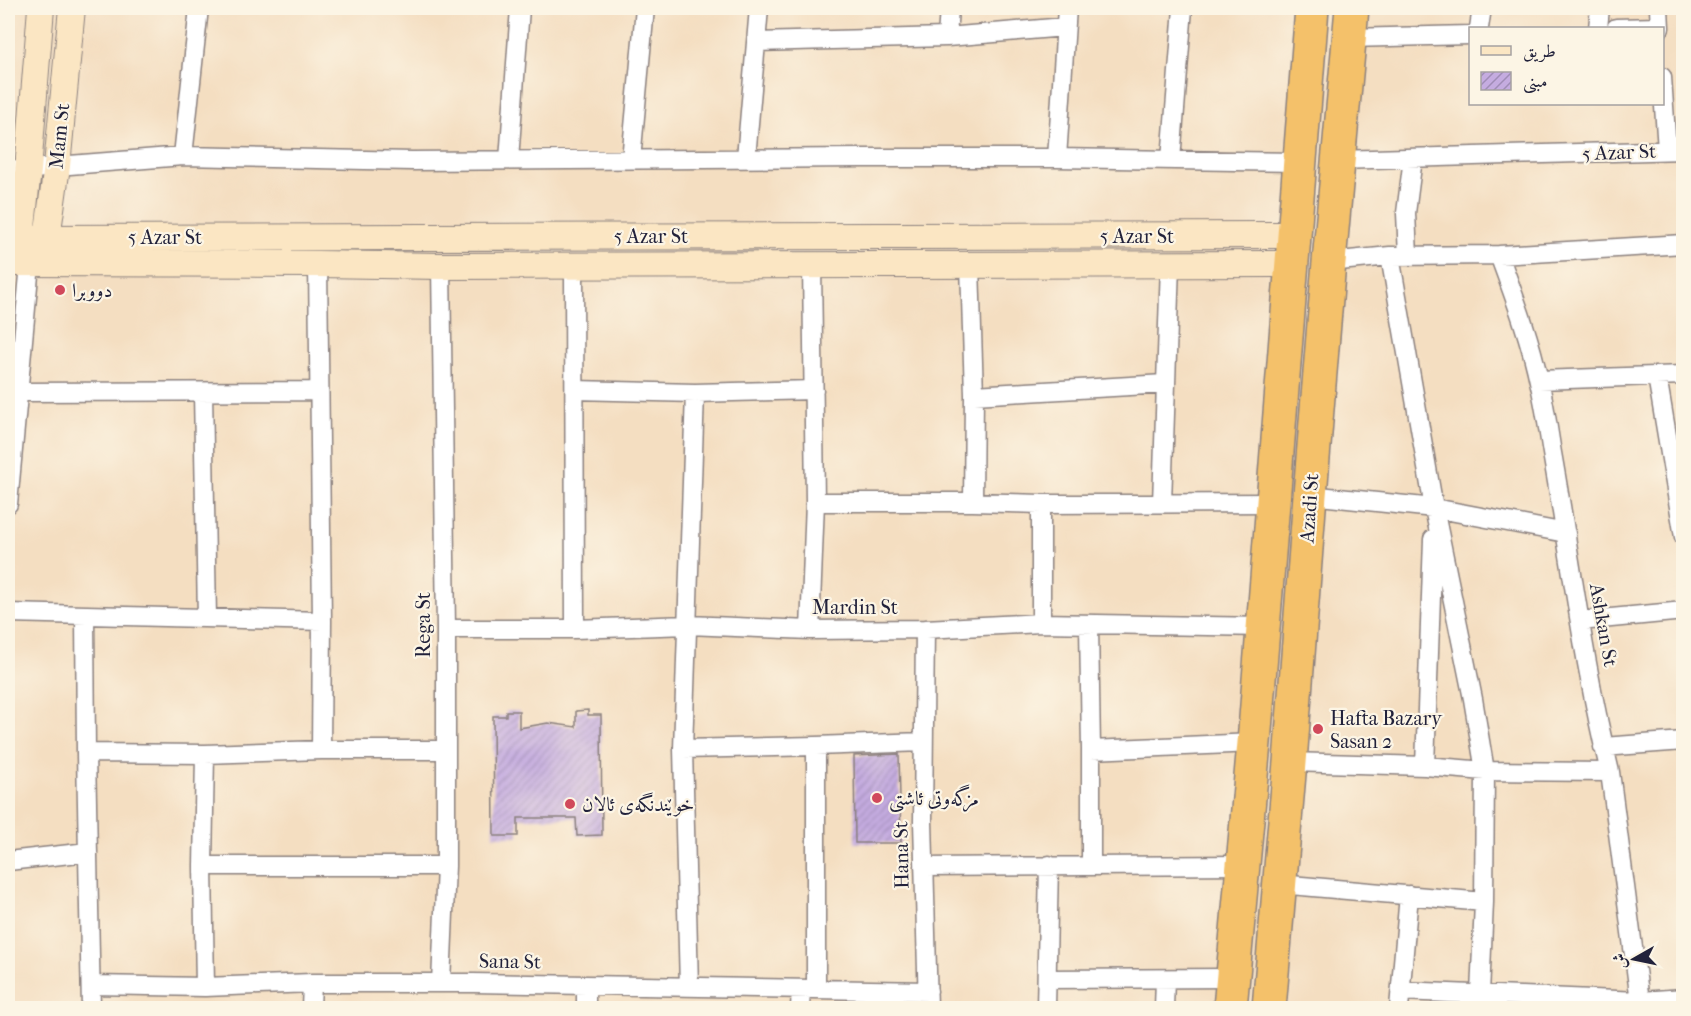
<svg xmlns="http://www.w3.org/2000/svg" width="1691" height="1016" font-family="'IM FELL French Canon',Amiri,serif">
<style>
.building{fill:url(#building-hatch)}
.lines{fill:none;stroke-linecap:round;stroke-linejoin:round}
.street-casing{stroke:#8b807e;stroke-width:21}
.secondary-casing{stroke:#8b807e;stroke-width:28}
.highway-casing{stroke:#8b807e;stroke-width:36}
.street{stroke:#fff;stroke-width:18}
.secondary{stroke:#fbe6c3;stroke-width:26}
.highway{stroke:#f4c16a;stroke-width:33}
.poi-dot{fill:#d1495b;stroke:#fcf5e5;stroke-width:2}
.labels{text-anchor:middle;stroke-width:4.5;stroke-linejoin:round;paint-order:stroke}
.street-label{font-size:20px;fill:#22223b;stroke:#fcf5e5}
.poi-label{font-size:20px;fill:#22223b;stroke:#fcf5e5;text-anchor:start}
</style>
<defs>
<pattern id="building-hatch" width="6" height="6" patternUnits="userSpaceOnUse" patternTransform="scale(1.5)"><rect width="6" height="6" fill="#c5ace0"/><path d="M-1 1l2-2M0 6l6-6M5 7l2-2" fill="none" stroke="#a08cb7"/></pattern>
</defs>
<rect width="100%" height="100%" fill="#fcf5e5"/>
<filter id="ink" filterUnits="userSpaceOnUse"><feTurbulence type="fractalNoise" baseFrequency=".0167" numOctaves="2"/><feDisplacementMap in="SourceGraphic" scale="12" xChannelSelector="R" yChannelSelector="G"/><feConvolveMatrix kernelMatrix="1 2 1 2 8 2 1 2 1" color-interpolation-filters="sRGB"/></filter>
<filter id="wash" filterUnits="userSpaceOnUse"><feTurbulence type="fractalNoise" baseFrequency=".008" numOctaves="4" result="noise"/><feDisplacementMap in="SourceGraphic" scale="24" xChannelSelector="R" yChannelSelector="G"/><feGaussianBlur stdDeviation="1.35" result="paint"/><feColorMatrix in="noise" values="0 0 0 0 0 0 0 0 0 0 0 0 0 0 0 0 0 1.4 0 .05"/><feComposite in="paint" operator="in"/></filter>
<g filter="url(#wash)">
<rect width="100%" height="100%" fill="#f4dec1"/>
<g id="blocks">
<!-- building -->
<path class="building" d="M588,710v5h13l1,120 -25,1 -1,-18h-58v18h-24l-1,-120h13v-5h13v17l29,-5 28,4v-16z
M899,754l2,89h-46l-1,-87z"/>
</g>
</g>
<g filter="url(#ink)">
<use href="#blocks" fill-opacity="0" stroke="#8b807e" stroke-width="1.5"/>
<g class="lines">
<!-- street casing -->
<g class="street-casing">
<path id="street" d="M1659,8l1,20
M1479,28l3,-20
M1598,28l2,-20
M1616,28l43,-1
M947,37l2,-29
M1349,38l121,-3
M756,42l191,-5 118,-10
M1662,77l5,73
M183,156l16,-148
M746,158l13,-150
M1057,158l10,-150
M509,160l11,-152
M631,160l14,-152
M1171,160l12,-152
M1338,160l346,-10
M8,169l20,1 29,-4 126,-10 229,5 450,-3h195l242,4
M1499,255c15,41 31,83 40,126 6,24 9,48 13,72 19,106 32,215 58,319l30,229 -2,7
M1390,256l44,252 39,191 12,72 -1,131 -4,92
M1408,256l-2,-43 7,-55
M1329,262l61,-6 109,-1 185,-11
M318,264l4,357 -1,129
M970,265l4,130 -1,107
M574,266l1,363
M1657,376l27,161
M1539,380l145,-5
M575,390l120,3 119,-3
M19,392l300,-1
M203,392l4,226
M974,395l191,-11
M1310,495l124,13 132,25
M815,502h158l68,2 232,-1
M1162,503l8,-239
M8,504l22,-240
M1041,504v119
M8,613l314,8
M85,615l1,138 5,255
M1580,621l104,-10
M1089,625l2,125v115
M446,629h129l113,-4 122,5 115,-1 116,-6 222,4
M925,629l-2,192 5,187
M810,630l5,-128 -3,-237
M816,746v242
M1603,747l81,-6
M683,749l133,-3 107,-4
M1091,750l163,-7
M86,753l119,1 116,-4h124
M1290,762l135,4 60,5 125,1
M1425,766l8,-227
M8,861l80,-9
M203,866h243
M924,867l320,-2
M1279,884l205,18
M1047,979l185,-1
M441,983l5,-117v-237l-5,-363
M92,985l113,2 107,-4h161l455,8
M205,987l-2,-121 2,-112
M689,987l-6,-238 12,-356
M1401,991l239,10 44,-3
M311,1008l1,-25
M586,1008v-23
M800,1008l1,-19
M1046,1008l3,-143
M1164,1008l1,-29
M1399,1008l10,-113"/>
</g>
<!-- secondary casing -->
<g class="secondary-casing">
<path id="secondary" d="M8,238l1286,-3
M45,252l12,-86 15,-158
M19,255l9,-85 13,-162
M8,263l310,1 123,2 851,-2"/>
</g>
<!-- highway casing -->
<g class="highway-casing">
<path id="highway" d="M1230,1008l24,-265 58,-735
M1269,1008l21,-246 20,-267 19,-233 23,-254"/>
</g>
<!-- street -->
<use href="#street" class="street"/>
<!-- secondary -->
<use href="#secondary" class="secondary"/>
<!-- highway -->
<use href="#highway" class="highway"/>
</g>
</g>
<!-- markers -->
<g class="poi-dot">
<circle cx="60" cy="290" r="6"/>
<circle cx="1318" cy="729" r="6"/>
<circle cx="877" cy="798" r="6"/>
<circle cx="570" cy="804" r="6"/>
</g>
<g class="labels">
<!-- street labels -->
<g class="street-label">
<text transform="translate(59 136) rotate(-84)" y="7">Mam St</text>
<text transform="translate(1619 152) rotate(-2)" y="7">5 Azar St</text>
<text x="651" y="243">5 Azar St</text>
<text x="1137" y="243">5 Azar St</text>
<text x="165" y="244">5 Azar St</text>
<text transform="translate(1309 508) rotate(-86)" y="7">Azadi St</text>
<text x="855" y="614">Mardin St</text>
<text transform="translate(423 625) rotate(-90)" y="7">Rega St</text>
<text transform="translate(1604 625) rotate(80)" y="7">Ashkan St</text>
<text transform="translate(901 855) rotate(-91)" y="7">Hana St</text>
<text transform="translate(510 961) rotate(1)" y="7">Sana St</text>
</g>
<!-- poi labels -->
<g class="poi-label">
<text x="72" y="297">دووبرا</text>
<text x="1330" y="725">Hafta Bazary<tspan x="1330" dy="23">Sasan 2</tspan></text>
<text x="889" y="805">مزگەوتی ئاشتی</text>
<text x="582" y="811">خوێندنگەی ئالان</text>
</g>
</g>
<!-- margin -->
<rect width="1691" height="1016" fill="none" stroke="#fcf5e5" stroke-width="30"/>
<!-- legend -->
<rect x="1469" y="27" width="195" height="78" fill="#fcf5e5" stroke="#a5a1a1" stroke-width="1.5"/>
<rect x="1481" y="46" width="30" height="9" fill="#fbe6c3" stroke="#a5a1a1" stroke-width="1.5"/>
<text x="1523" y="57" font-size="18" fill="#22223b">طريق</text>
<rect x="1481" y="72" width="30" height="18" fill="url(#building-hatch)" stroke="#a5a1a1" stroke-width="1.5"/>
<text x="1523" y="87" font-size="18" fill="#22223b">مبنى</text>
<!-- north arrow -->
<g transform="translate(1634 959) rotate(261)" stroke="#fcf5e5" stroke-width="4.5" paint-order="stroke">
<path d="M0-4.5L10 22L0 15L-10 22Z" fill="#22223b"/>
<text y="-9" font-size="16" font-weight="bold" text-anchor="middle" fill="#22223b">ش</text>
</g>
</svg>
